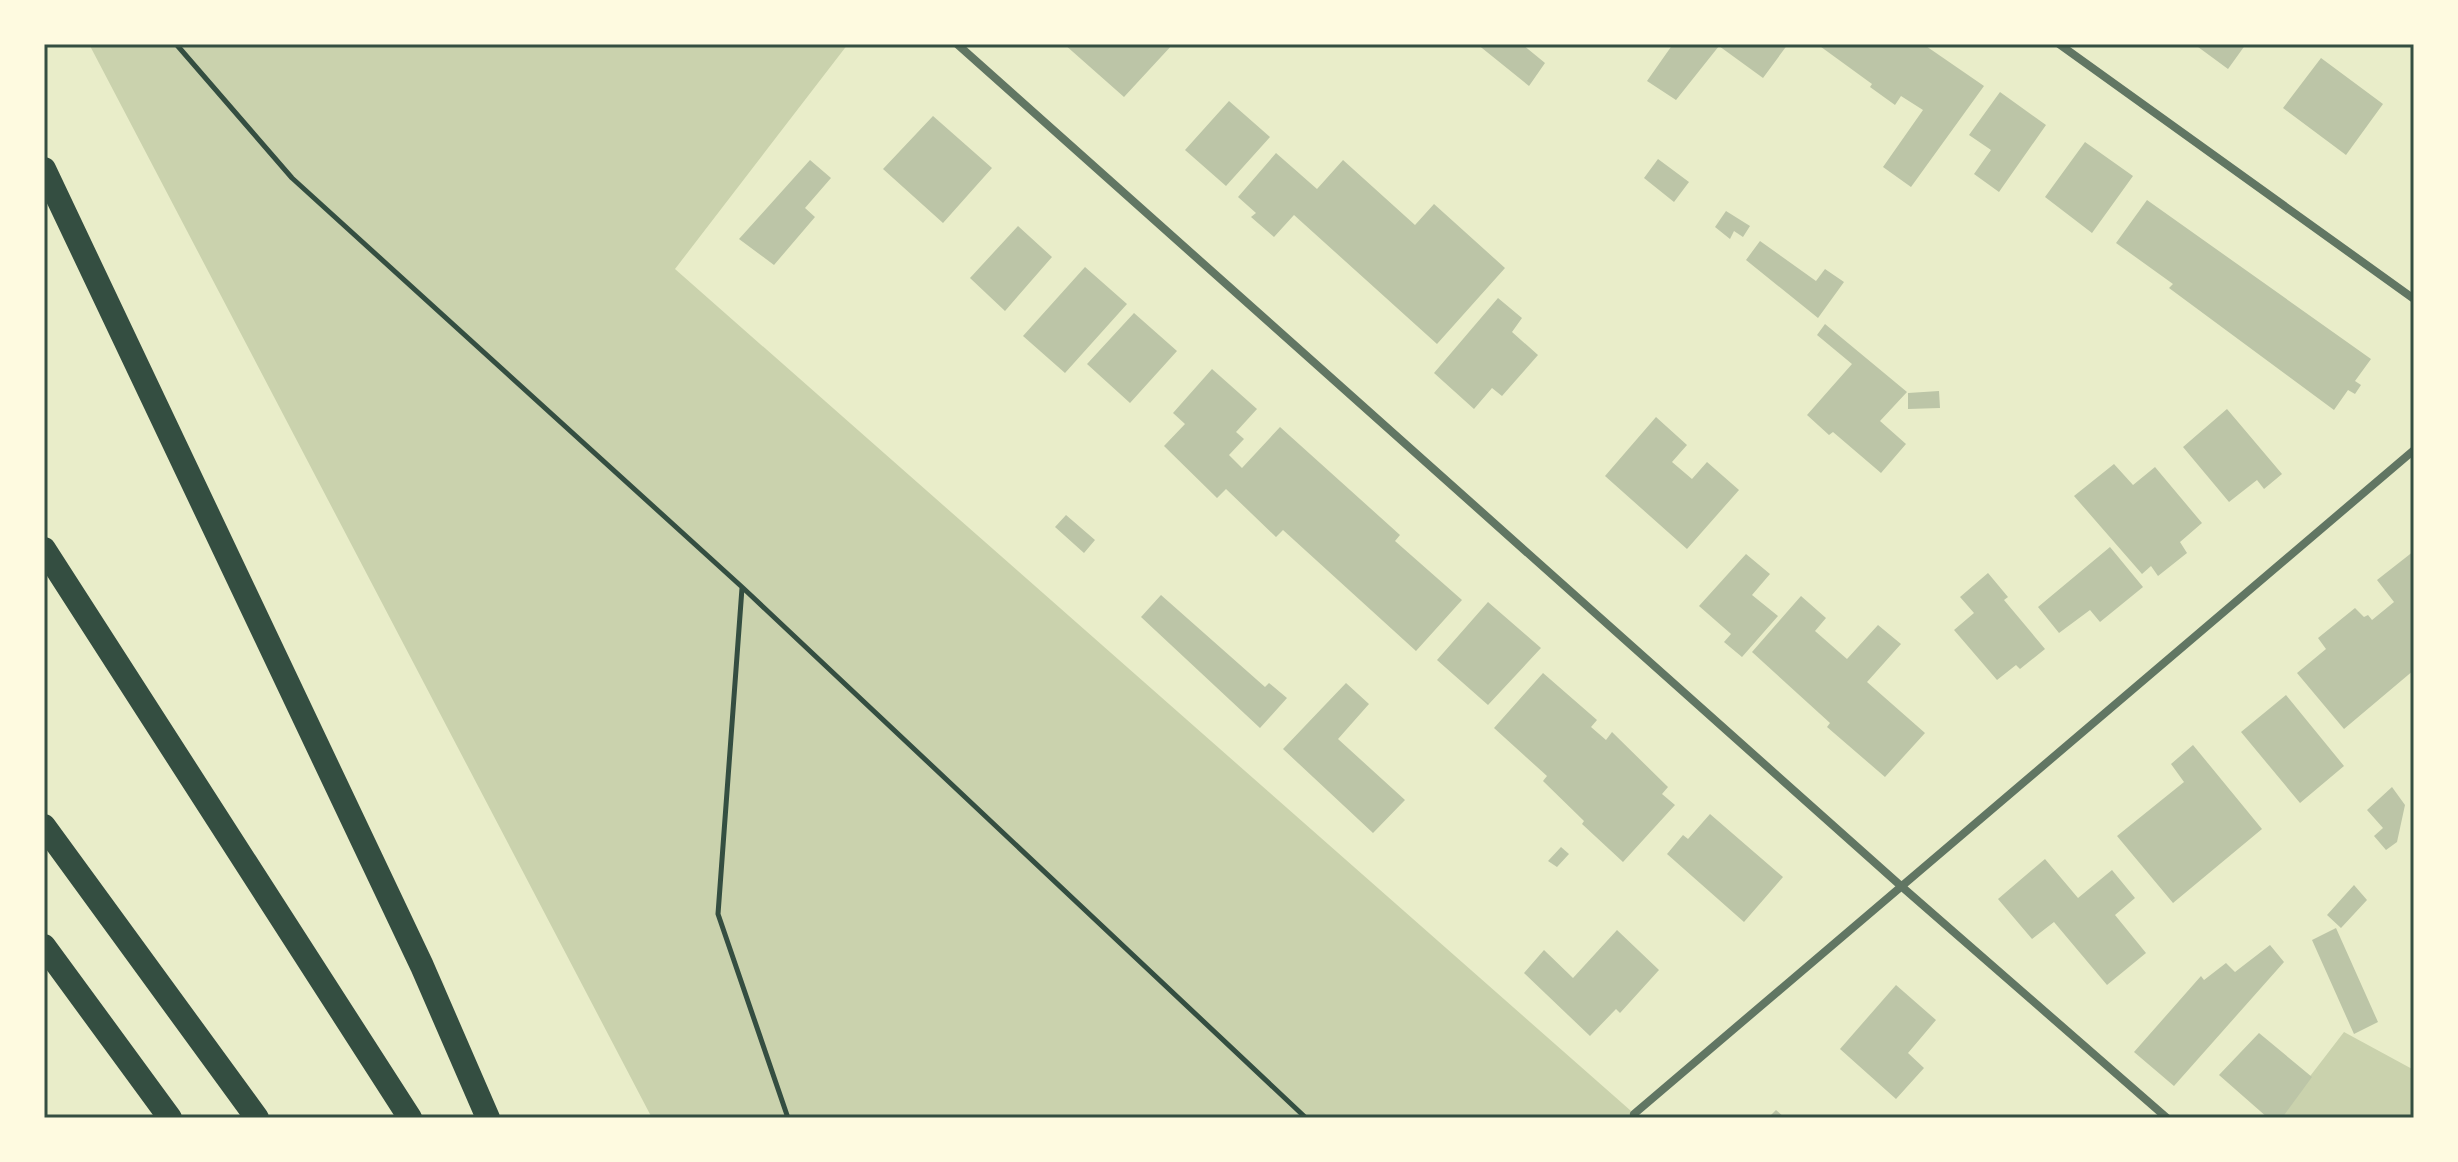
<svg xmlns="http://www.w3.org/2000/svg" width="2458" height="1162" font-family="Poppins,sans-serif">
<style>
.green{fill:#cad2ad}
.building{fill:#bcc5a7}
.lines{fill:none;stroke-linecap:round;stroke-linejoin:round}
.path{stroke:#344e41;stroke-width:5}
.minor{stroke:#617663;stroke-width:8}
.motorway{stroke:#344e41;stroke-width:24}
.neatline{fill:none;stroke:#344e41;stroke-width:3}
</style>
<rect width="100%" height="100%" fill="#e9edc9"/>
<!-- green -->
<path class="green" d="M89,44h759l-173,225 964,849h-987z
M2344,1032l70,38v48h-136z"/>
<!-- building -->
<path class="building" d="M1064,44h109l-49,53z
M1477,44h45l23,19 -16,23z
M1673,44h115l-25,34 -44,-32 -43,54 -29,-19z
M1817,44h106l61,42 -73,101 -28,-20 40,-57 -22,-14 -6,9 -25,-18 2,-3z
M2194,44h52l-18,25z
M2321,58l62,46 -37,51 -63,-47z
M2000,92l46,33 -47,67 -25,-18 17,-24 -22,-15z
M1229,101l41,36 -44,49 -41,-36z
M933,116l59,52 -49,55 -60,-54z
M2085,142l48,34 -41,57 -47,-36z
M1276,153l41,36 26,-29 72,65 19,-21 71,64 -68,76 -143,-129 -20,22 -23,-20 5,-4 -18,-16z
M1658,159l31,23 -15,20 -30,-24z
M810,160l21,18 -26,30 10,9 -41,48 -35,-26z
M2147,200l224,159 -16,22 6,4 -6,9 -7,-4 -14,20 -165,-122 4,-4 -57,-41z
M1726,211l24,15 -7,11 -9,-6 -4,8 -15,-12z
M1018,226l34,31 -47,54 -35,-33z
M1760,241l56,40 9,-12 19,13 -26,36 -72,-58z
M1085,267l42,37 -62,69 -42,-37z
M1498,298l24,20 -10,14 26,23 -36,41 -10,-8 -18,21 -40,-36z
M1134,313l43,38 -47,52 -43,-39z
M1825,324l82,68 -27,29 26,23 -25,29 -48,-41 -4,3 -22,-20 45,-51 -35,-29z
M1212,369l45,40 -21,23 8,7 -15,16 13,13 38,-41 120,108 -5,6 67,59 -46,51 -133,-121 -7,7 -50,-48 -9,9 -53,-52 21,-22 -12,-11z
M1939,391l1,17 -32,1v-16z
M2227,409l55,65 -18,15 -7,-9 -28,22 -46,-55z
M1656,417l31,28 -15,17 20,17 15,-17 32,28 -52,59 -82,-73z
M2114,464l19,21 22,-18 47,56 -22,19 7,11 -29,23 -7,-10 -9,8 -68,-78z
M1066,515l29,25 -11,13 -29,-26z
M2110,547l33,40 -43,35 -10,-12 -31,23 -21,-26z
M2414,551v114l-2,2 2,3 -70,59 -47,-56 29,-24 -8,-11 37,-30 9,9 4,-2 4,5 22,-18 -17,-22z
M1746,554l24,20 -18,21 26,21 -36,41 -18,-15 7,-8 -32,-28z
M1988,573l20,24 -4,3 41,49 -25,20 -4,-4 -19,15 -43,-50 20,-17 -14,-16z
M1161,595l104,92 4,-4 18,15 -27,30 -119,-111z
M1801,596l25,22 -11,13 32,28 31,-34 23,19 -34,38 58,51 -40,44 -58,-50 3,-4 -78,-71z
M1488,602l53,46 -53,57 -51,-45z
M1543,673l54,47 -6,7 15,13 6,-8 56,55 -6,7 13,11 -52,57 -41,-38 2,-3 -41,-40 4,-5 -53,-48z
M1346,683l23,21 -31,35 67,61 -32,33 -90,-84z
M2286,695l58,71 -44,37 -59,-71z
M2193,745l69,84 -89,74 -56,-67 67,-54 -13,-18z
M2392,787l13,18 -8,37 -11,8 -12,-14 9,-8 -16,-18z
M1710,814l73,63 -39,45 -77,-68 16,-19 5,4z
M1561,847l8,7 -12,13 -9,-6z
M2045,859l33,39 34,-28 23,28 -20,17 31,38 -39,32 -53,-63 -22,17 -34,-40z
M2354,885l13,15 -26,28 -14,-13z
M2336,928l42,94 -24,12 -42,-94z
M1617,930l42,40 -39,43 -4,-4 -26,27 -66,-63 20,-23 29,28z
M2270,945l14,17 -110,124 -40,-34 67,-76 3,4 22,-17 9,9z
M1896,985l40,35 -28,33 16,15 -28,31 -56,-50z
M2259,1033l53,44 -30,41h-14l-49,-43z
M1776,1110l9,8h-17z"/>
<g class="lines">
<!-- path -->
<path class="path" d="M176,44l116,134 450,409 564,531
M742,588l-24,326 70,204"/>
<!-- minor -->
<path class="minor" d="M957,44l944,842 266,232
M2059,44l355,255
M1634,1114l780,-664"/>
<!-- motorway -->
<path class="motorway" d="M44,169l378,797 66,152
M44,549l366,569
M44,826l213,292
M44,946l126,172"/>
</g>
<!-- border -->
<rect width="2458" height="1162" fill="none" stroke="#fefae0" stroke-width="92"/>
<rect x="46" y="46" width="2366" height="1070" class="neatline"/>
</svg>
